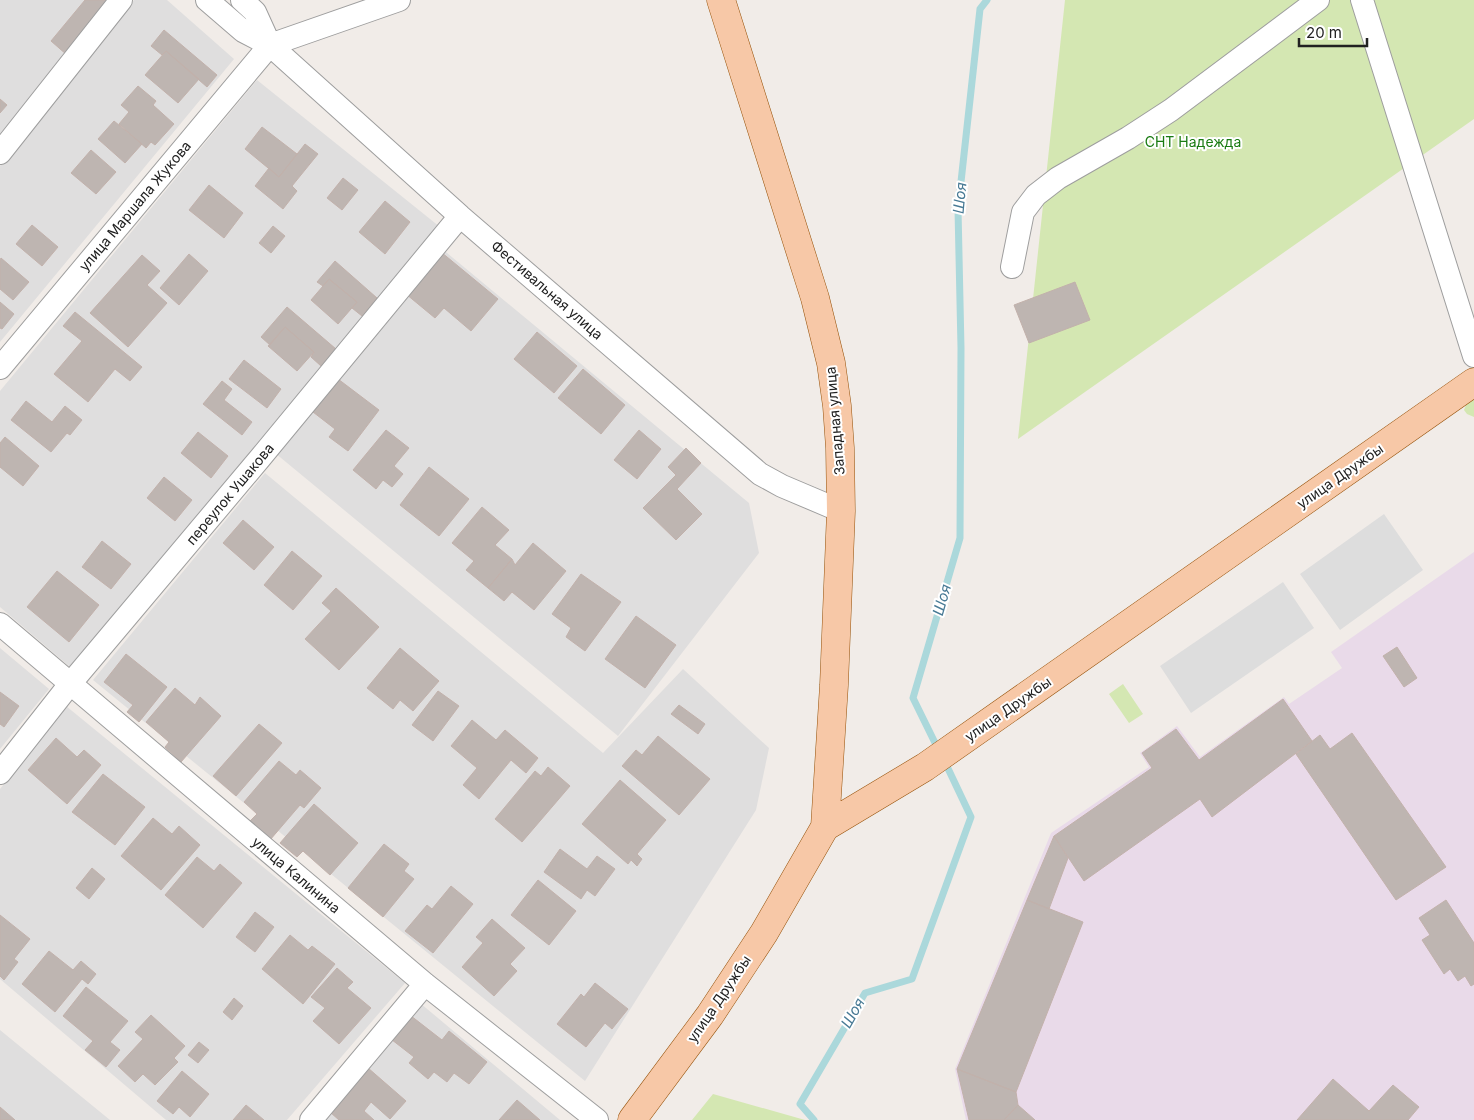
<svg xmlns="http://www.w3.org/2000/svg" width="1474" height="1120" font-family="Inter,sans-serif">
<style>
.residential{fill:#dfdede}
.industrial{fill:#e9dae9}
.grass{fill:#d4e7b2}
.parking{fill:#ddd}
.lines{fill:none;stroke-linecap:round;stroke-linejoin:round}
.stream{stroke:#abd8db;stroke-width:7}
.building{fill:#beb5b1;stroke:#c2b1ab}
.minor-casing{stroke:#9e9e9e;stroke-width:24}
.major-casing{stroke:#955109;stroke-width:29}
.minor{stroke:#fff;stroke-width:22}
.major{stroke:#f7c8a7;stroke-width:28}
.labels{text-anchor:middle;stroke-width:4;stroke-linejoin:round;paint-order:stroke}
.park-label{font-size:14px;fill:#1a7b12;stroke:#fff}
.street-label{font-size:14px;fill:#212121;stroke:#fff}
.water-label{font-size:15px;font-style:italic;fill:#487a95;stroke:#fff}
</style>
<rect width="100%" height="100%" fill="#f1ece8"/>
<!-- residential -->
<path class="residential" d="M0,0h113l-113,139z
M134,0h33l67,59 -234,283v-176z
M257,80l183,147 -370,440 -70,-60v-216z
M441,248l308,255 10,50 -141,183 -343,-283z
M265,473l338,280 80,-84 86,79 -13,62 -171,271 -492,-401z
M0,648l49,41 -49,60z
M66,706l339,277 -118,137h-121l-166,-141v-190z
M408,993l152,127h-257z
M0,1030l110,90h-110z"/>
<!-- industrial -->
<path class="industrial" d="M1474,552v568h-508l-11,-51 96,-236 98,-66 -9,-14 37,-27 23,31 84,-60 5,7 53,-36 -11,-16z"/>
<!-- grass -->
<path class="grass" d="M1065,0h409v119l-456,320z
M1474,399v18l-7,-3 -3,-4 2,-5z
M1123,684l20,30 -14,9 -20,-29z
M713,1094l92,26h-113z"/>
<!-- parking -->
<path class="parking" d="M1384,514l39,56 -83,60 -40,-56z
M1283,582l31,46 -123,85 -31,-47z"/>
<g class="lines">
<!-- stream -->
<path class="stream" d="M939,751l-26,-53 47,-160 1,-190 -3,-139 22,-200 7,-9
M814,1120l-14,-16 65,-111 47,-14 59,-162 -27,-57"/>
</g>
<!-- building -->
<path class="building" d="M85,0h29l-47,55 -16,-14z
M164,30l53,45 -10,12 -41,-36 -4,4 -11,-9z
M166,51l33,28 -21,24 -33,-28z
M138,86l18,15 -3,4 21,19 -19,21 -4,-3 -5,6 -27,-24 10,-12 -8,-7z
M0,99l7,6 -7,8z
M114,121l28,23 -17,19 -27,-24z
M262,127l35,27 -18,23 -34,-28z
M305,144l13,10 -26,32 5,5 -14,18 -28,-23 14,-18 10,9z
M91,150l25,22 -20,22 -25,-21z
M343,178l15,12 -16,20 -15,-12z
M209,185l34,28 -19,25 -35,-28z
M385,201l25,21 -25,32 -26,-22z
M32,225l26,22 -16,19 -26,-22z
M273,226l12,10 -14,17 -12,-10z
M441,252l57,47 -27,32 -27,-23 -9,10 -29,-24z
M189,254l19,17 -29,34 -19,-17z
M142,255l18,16 -13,14 20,18 -39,44 -38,-34z
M1,258l28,24 -16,18 -13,-11v-29z
M335,261l42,37 -15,18 -10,-8 5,-6 -28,-23 -6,7 -6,-4z
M329,279l28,23 -19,22 -27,-24z
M1075,282l15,38 -61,23 -15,-38z
M0,302l14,12 -12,15 -2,-1z
M287,307l49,42 -15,17 -10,-9 3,-5 -29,-25 -15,18 -9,-8z
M75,312l67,55 -12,14 -15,-12 -27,33 -34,-28 28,-33 -19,-15z
M285,327l29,25 -17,19 -29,-25z
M537,332l40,34 -23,27 -40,-34z
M244,360l37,29 -14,19 -38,-29z
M583,369l42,36 -24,29 -43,-36z
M338,379l41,31 -31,41 -19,-14 6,-8 -22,-17z
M222,381l10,8 -8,11 28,22 -10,13 -39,-31z
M26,401l26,21 13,-16 17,14 -12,15 -3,-2 -16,19 -40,-32z
M386,430l23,18 -15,18 9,8 -11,13 -9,-7 -7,9 -23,-19z
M639,430l22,19 -24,30 -23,-19z
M198,432l30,24 -17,22 -30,-25z
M5,437l34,29 -16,20 -23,-19v-24z
M686,448l15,15 -24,26 25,25 -26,26 -33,-32 33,-33 -8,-8z
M429,467l40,32 -30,37 -39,-31z
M164,477l28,23 -17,21 -28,-23z
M482,507l27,23 -14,15 17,14 -24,29 -22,-18 8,-9 -22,-18z
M243,520l31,27 -20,23 -31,-27z
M102,541l29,23 -20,25 -29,-22z
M533,543l33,28 -32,39 -22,-18 -8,9 -16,-13 24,-29 3,6z
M292,551l30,25 -29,34 -29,-25z
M57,571l42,34 -30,37 -42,-35z
M581,574l40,28 -36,49 -19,-14 5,-9 -19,-14z
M336,588l43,39 -40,43 -34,-31 26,-28 -9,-8z
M636,616l40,29 -31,43 -40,-29z
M1397,647l20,31 -13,9 -21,-31z
M400,648l39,33 -26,30 -13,-11 -7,9 -26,-21z
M126,654l41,33 -28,35 -12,-10 6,-7 -29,-23z
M175,688l20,17 5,-8 21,19 -40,46 -16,-15 4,-5 -23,-20z
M438,691l21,15 -26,35 -21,-16z
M0,692l19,14 -15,21 -4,-3z
M1283,699l29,42 -100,76 -12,-18 -116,82 -30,-45 98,-68 -10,-15 34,-24 23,31z
M679,705l26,19 -7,10 -27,-20z
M472,720l24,20 9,-10 33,28 -12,15 -15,-13 -32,39 -16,-14 14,-17 -26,-22z
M259,724l23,19 -46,53 -23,-20z
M1352,733l94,134 -50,33 -100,-146 24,-19 10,14z
M658,736l52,43 -31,36 -57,-49 14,-16 6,5z
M56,738l21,19 7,-7 17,15 -34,39 -39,-34z
M279,761l17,14 4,-5 21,18 -17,20 -4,-3 -30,35 -21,-18 8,-8 -13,-12z
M548,767l22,19 -48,56 -27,-23 40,-48 6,5z
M103,774l42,33 -30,38 -43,-33z
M620,780l46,40 -29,34 5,5 -5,7 -6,-6 -3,4 -46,-40z
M314,804l44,39 -28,32 -27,-24 -6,6 -17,-14z
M153,818l19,16 7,-8 21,19 -39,45 -40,-34z
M1054,836l14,22 -19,51 -22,-9z
M384,844l25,20 -5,7 10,8 -31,38 -35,-29z
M560,849l27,20 10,-13 18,13 -20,27 -8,-6 -6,9 -37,-27z
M197,857l17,14 6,-7 22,19 -39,45 -38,-33z
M92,868l13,11 -16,20 -13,-11z
M538,880l38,31 -27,34 -38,-30z
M451,886l22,18 -40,49 -28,-22 22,-26 5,4z
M1027,900l56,22 -67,170 -59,-23z
M1446,900l28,43v41l-3,2 -6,-10 -7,5 -8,-12 -6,5 -22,-34 8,-5 -11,-17z
M255,912l19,15 -19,25 -19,-15z
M0,915l30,24 -16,20 4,3 -14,18 -4,-4z
M492,919l33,29 -15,16 7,7 -23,25 -32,-29 21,-24 -7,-6z
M290,935l18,15 4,-4 23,18 -32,40 -41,-35z
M49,951l24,19 8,-9 15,13 -8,10 -6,-5 -27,33 -33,-28z
M337,968l16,14 -6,6 24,20 -32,36 -26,-23 12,-13 -14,-11z
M595,983l33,26 -16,20 -7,-6 -19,24 -29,-23 24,-30 3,3z
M86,987l42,34 -18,21 10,8 -14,17 -21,-17 8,-9 -30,-25z
M234,998l9,8 -11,14 -9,-8z
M406,1012l36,28 7,-9 38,31 -18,22 -15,-11 -7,9 -13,-10 -6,7 -19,-16 5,-6 -27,-21z
M151,1015l34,31 -11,12 4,4 -23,23 -12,-11 -8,8 -17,-16 25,-27 -8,-7z
M199,1042l10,8 -11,13 -10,-8z
M360,1061l46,40 -16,18 -19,-17 -7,9 10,9h-35l-17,-15z
M957,1069l59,23 2,13 -14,15h-35z
M182,1071l27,23 -19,23 -11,-10 -6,7 -16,-13z
M1333,1079l36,32 24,-26 26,22 -11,13h-111z
M517,1100l23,20h-41z
M246,1105l18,15h-31z
M1018,1105l17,15h-31z
M0,1107l15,13h-15z"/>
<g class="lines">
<!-- minor casing -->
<g class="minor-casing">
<path id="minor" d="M207,0l36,31 27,14 190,171 300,258 22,12 59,25
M242,0l13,12 15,33
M1362,0l112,356
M270,45l129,-45
M0,153l121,-153
M1012,267l11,-55 13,-17 22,-17 70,-40 43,-28 147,-110
M0,368l270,-323
M0,624l425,360 172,136
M0,773l70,-89 191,-227 199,-241
M311,1120l114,-136"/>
</g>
<!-- major casing -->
<g class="major-casing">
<path id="major" d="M721,0l94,298 16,65 6,43 3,42 1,63 -7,174 -9,142
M632,1120l78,-105 54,-82 61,-106 100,-60 549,-385"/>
</g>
<!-- minor -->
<use href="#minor" class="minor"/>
<!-- major -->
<use href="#major" class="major"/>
</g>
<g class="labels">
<!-- park labels -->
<g class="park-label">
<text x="1193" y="147">СНТ Надежда</text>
</g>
<!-- street labels -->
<g class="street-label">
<text transform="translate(135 206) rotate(-50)" y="5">улица Маршала Жукова</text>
<text transform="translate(547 290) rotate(41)" y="5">Фестивальная улица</text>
<text transform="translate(835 421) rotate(-95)" y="5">Западная улица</text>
<text transform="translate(1340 476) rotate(-35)" y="5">улица Дружбы</text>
<text transform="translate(230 494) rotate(-50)" y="5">переулок Ушакова</text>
<text transform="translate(1008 709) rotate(-35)" y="5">улица Дружбы</text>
<text transform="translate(296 875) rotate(40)" y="5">улица Калинина</text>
<text transform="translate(719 999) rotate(-56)" y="5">улица Дружбы</text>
</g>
<!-- water labels -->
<g class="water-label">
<text transform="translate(960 198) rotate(-85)" y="5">Шоя</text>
<text transform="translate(942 600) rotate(-74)" y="5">Шоя</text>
<text transform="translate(853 1013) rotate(-60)" y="5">Шоя</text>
</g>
</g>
<!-- scale -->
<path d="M1299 38v8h68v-8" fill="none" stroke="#212121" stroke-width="2.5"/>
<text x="1306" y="38" font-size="15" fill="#212121" stroke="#ffffff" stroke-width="4" paint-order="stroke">20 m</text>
</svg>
